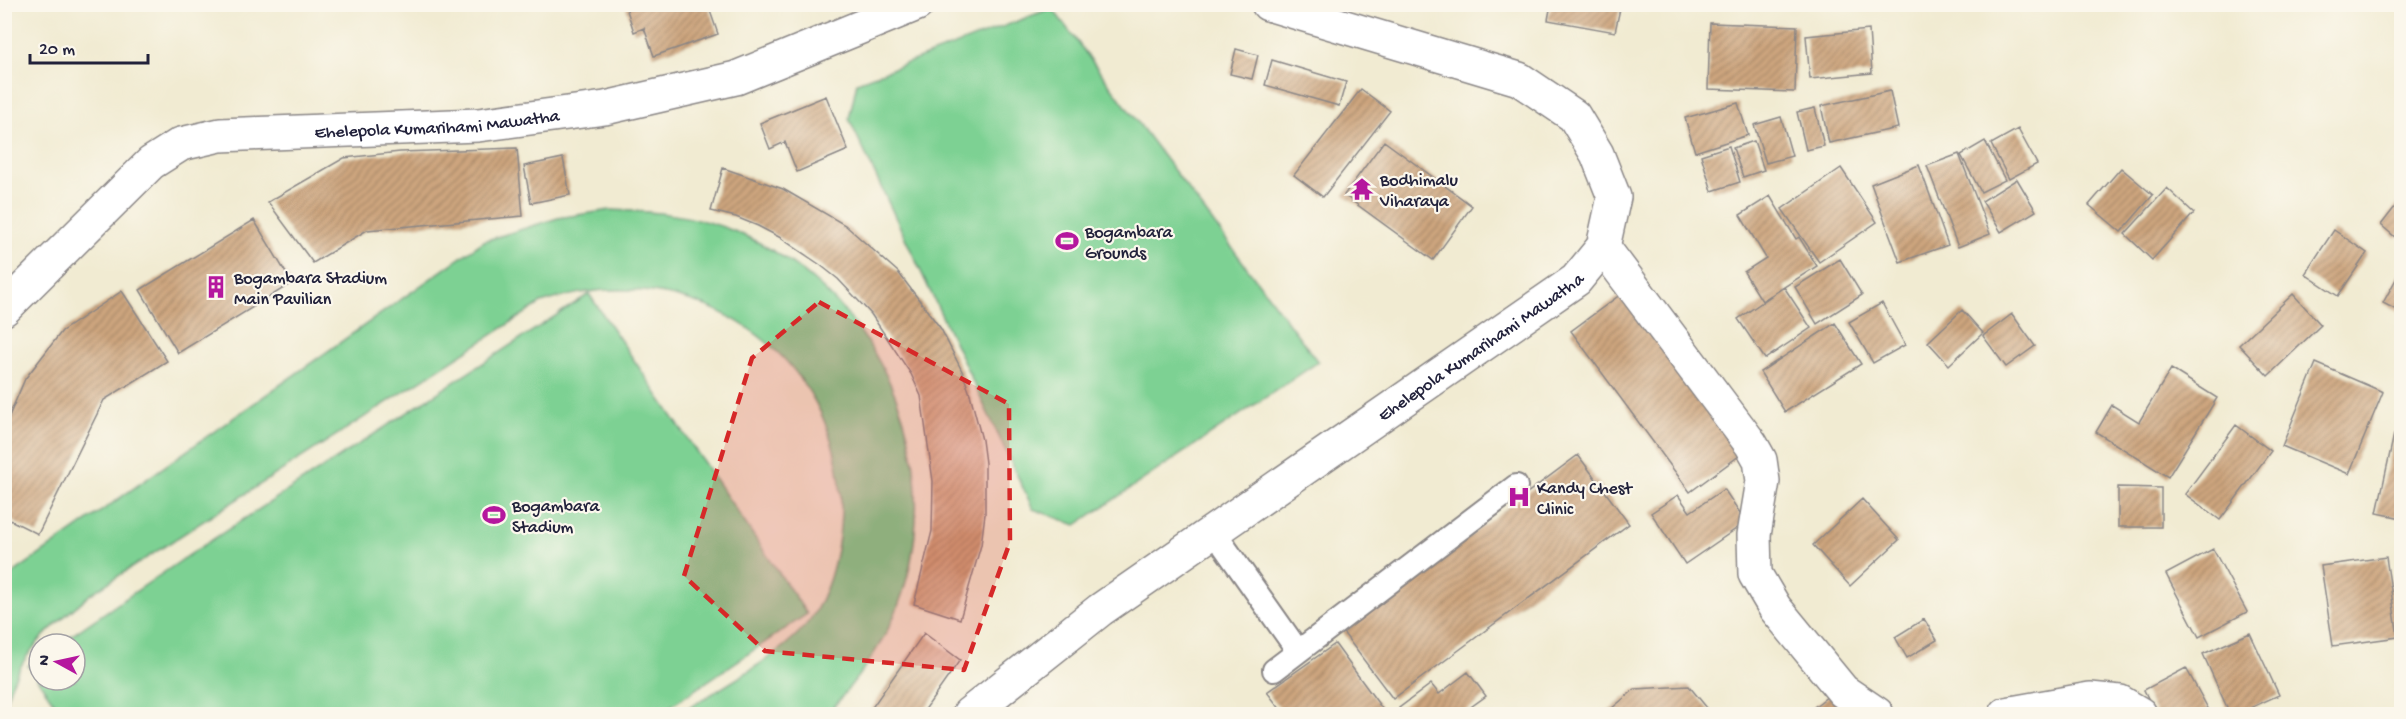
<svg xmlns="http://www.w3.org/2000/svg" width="2406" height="719" font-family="'Gochi Hand',sans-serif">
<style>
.green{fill:#7dd193;stroke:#507a67;stroke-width:1.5}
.building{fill:url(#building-hatch)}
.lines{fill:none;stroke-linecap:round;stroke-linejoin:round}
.lane-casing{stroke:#8a8686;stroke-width:26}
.street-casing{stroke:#8a8686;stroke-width:36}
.lane{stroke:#fff;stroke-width:22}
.street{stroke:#fff;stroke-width:33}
.marked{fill:#d62828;fill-opacity:0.2;stroke:#d62828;stroke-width:4.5;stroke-dasharray:12 8;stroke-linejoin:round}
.labels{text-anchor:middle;stroke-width:4.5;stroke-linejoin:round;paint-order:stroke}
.street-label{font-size:18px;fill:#22223b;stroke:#fbf7ec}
.poi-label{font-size:18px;fill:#22223b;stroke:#fbf7ec;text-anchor:start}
</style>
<defs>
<pattern id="building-hatch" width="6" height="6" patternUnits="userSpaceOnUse" patternTransform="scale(1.5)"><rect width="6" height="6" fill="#cda57e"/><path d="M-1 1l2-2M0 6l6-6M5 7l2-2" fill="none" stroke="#a68668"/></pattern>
</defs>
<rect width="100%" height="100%" fill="#fbf7ec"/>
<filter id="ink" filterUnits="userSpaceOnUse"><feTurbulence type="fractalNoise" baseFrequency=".0167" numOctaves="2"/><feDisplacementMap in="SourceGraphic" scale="12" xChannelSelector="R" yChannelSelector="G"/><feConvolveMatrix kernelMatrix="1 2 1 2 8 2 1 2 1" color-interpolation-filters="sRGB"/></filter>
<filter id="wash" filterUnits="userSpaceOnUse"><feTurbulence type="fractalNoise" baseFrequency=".008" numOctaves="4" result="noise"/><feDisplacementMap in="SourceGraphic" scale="24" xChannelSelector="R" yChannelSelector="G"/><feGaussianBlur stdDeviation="1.35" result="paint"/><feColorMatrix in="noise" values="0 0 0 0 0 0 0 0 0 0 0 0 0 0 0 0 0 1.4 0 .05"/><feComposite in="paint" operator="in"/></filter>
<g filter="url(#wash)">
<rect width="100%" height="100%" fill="#f1ebd2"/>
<!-- green -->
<path class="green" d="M1052,8l266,354 -242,163 -43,-16 -184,-390 8,-37z
M610,210c42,1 86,5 124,21 151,63 224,240 158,390 -16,35 -40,63 -64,93h-149c39,-25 114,-63 136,-102 17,-29 25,-67 26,-100 3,-162 -152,-259 -300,-209l-449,290c-41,35 -71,56 -87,110v-124l479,-338 74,-23z
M589,294l218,320 -148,100h-597l-34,-48 11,-8v22h36v-36h-16l139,-95z"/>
<g id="blocks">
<!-- building -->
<path class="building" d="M625,4h95l-11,4 9,26 -64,22 -10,-28 -10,4z
M1551,4h70l-6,28 -67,-12z
M1710,23l87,3 -2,66 -87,-3z
M1869,30l3,43 -62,6 -4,-43z
M1236,49l22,6 -6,24 -22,-5z
M1272,60l74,22 -7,24 -74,-21z
M1361,89l29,22 -67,86 -29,-22z
M1890,91l8,37 -69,15 -8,-37z
M826,96l22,54 -51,22 -12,-30 -15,7 -10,-26z
M1738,103l10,32 -53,17 -10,-34z
M1815,108l9,38 -18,4 -9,-38z
M1781,117l11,39 -26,7 -12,-38z
M2018,129l19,35 -28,15 -18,-35z
M1384,141l88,65 -39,54 -89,-65z
M1754,141l10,29 -21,7 -10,-29z
M1985,141l20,39 -24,12 -20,-37z
M1729,146l11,36 -28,9 -11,-36z
M517,148l6,68 -156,14 -54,33 -45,-61 76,-44 56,-6z
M1959,154l31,80 -32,13 -31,-81z
M563,158l7,37 -39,8 -7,-37z
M1919,165l29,80 -48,17 -29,-78z
M723,168l60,21 62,36 53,47 43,57 21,42 8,23 12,46 3,23v51l-4,31 -21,74 -46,-15 18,-73 1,-50 -12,-85 -10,-22 -40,-60 -33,-35 -19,-15 -40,-27 -21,-11 -22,-9 -25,-6z
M1841,168l36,54 -58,40 -37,-53z
M2121,168l32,27 -32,37 -32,-27z
M2017,179l19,32 -35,21 -19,-31z
M2167,188l27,25 -42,47 -27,-26z
M1770,196l26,43 3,-2 18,29 -55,35 -18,-29 22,-14 -26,-43z
M2398,203l4,3v25l-6,7 -15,-13z
M254,220l38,63 -114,70 -38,-63z
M2334,230l33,23 -29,43 -33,-22z
M1840,259l22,36 -45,29 -22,-37z
M2402,268v45l-19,-10z
M1632,286l119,161 -61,45 -119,-161z
M1784,287l27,41 -46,31 -27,-40z
M122,291l45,70 -63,39 -66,134 -34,-17v-89l21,-49 37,-48z
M2293,294l28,31 -53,51 -29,-31z
M1882,303l23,42 -32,18 -24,-41z
M1962,310l21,23 -34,32 -21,-23z
M2012,314l23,32 -29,21 -23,-31z
M1835,323l26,41 -76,48 -25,-40z
M2316,363l67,29 -34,82 -67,-28z
M2171,369l46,29 -49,79 -72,-45 16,-27 27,17z
M2236,425l35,26 -51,69 -35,-26z
M2394,434l8,1v83l-25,-5z
M1578,455l51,69 -236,175 -51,-68z
M2118,487l43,1v39h-43z
M1724,489l22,33 -61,42 -34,-51 27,-18 12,17z
M1862,499l37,41 -49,46 -37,-41z
M2213,549l34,63 -48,25 -33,-63z
M2386,557l12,80 -65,9 -12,-80z
M1924,619l13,21 -30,18 -12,-21z
M924,633l36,27 -38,54h-58l5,-2z
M2250,633l29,62 -42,19h-7l-27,-60z
M1335,644l51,70h-102l-17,-22z
M2186,668l25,46h-55l-12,-24z
M1468,672l18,24 -25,18h-57l-5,-6 32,-24 8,10z
M1689,686l23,28h-107l30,-25z
M1832,693l17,21h-44z"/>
</g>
</g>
<g filter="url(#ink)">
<use href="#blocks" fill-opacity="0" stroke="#8a8686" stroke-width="1.5"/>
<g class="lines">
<!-- lane casing -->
<g class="lane-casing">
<path id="lane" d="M1214,532l84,119
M1274,670l242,-184"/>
</g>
<!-- street casing -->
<g class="street-casing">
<g id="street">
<path d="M1603,247l148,197 9,16 3,21 -9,54 1,39 20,34 68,83 34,23"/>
<path id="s1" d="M4,309l147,-146 30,-19 39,-9 258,-10 127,-17 131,-30 181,-74"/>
<path id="s2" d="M969,714l131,-104 476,-330 27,-33 11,-50 -17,-43 -23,-38 -55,-37 -251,-75"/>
<path d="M2006,714l84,-15 30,3 20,12"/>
</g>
</g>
<!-- lane -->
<use href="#lane" class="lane"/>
<!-- street -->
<use href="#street" class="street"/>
</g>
</g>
<!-- marked area -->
<path class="marked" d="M819,302l190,102 1,138 -46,128 -199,-19 -81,-75 68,-218z"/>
<!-- icons -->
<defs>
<g id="temple-bare" transform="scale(1.8)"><path d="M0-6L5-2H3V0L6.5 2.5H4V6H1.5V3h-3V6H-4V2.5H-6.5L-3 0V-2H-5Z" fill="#b5179e" stroke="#fbf7ec" stroke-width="2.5" paint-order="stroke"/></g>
<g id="stadium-bare" transform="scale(1.8)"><path d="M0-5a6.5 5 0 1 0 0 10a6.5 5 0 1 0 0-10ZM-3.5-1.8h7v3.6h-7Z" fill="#b5179e" stroke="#fbf7ec" stroke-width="2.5" paint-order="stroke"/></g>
<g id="building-bare" transform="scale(1.8)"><path d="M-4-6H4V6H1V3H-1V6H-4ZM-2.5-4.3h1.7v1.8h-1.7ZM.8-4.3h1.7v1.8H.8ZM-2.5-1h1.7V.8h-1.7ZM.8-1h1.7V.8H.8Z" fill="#b5179e" stroke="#fbf7ec" stroke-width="2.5" paint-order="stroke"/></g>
<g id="hospital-bare" transform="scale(1.8)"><path d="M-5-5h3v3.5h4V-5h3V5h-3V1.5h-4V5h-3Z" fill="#b5179e" stroke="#fbf7ec" stroke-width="2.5" paint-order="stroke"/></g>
</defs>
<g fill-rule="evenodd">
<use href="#temple-bare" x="1362" y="189"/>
<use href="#stadium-bare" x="1067" y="241"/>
<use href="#building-bare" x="216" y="287"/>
<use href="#hospital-bare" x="1519" y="497"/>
<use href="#stadium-bare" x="494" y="515"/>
</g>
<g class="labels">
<!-- street labels -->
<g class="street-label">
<text dy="6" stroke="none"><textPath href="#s1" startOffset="500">Ehelepola Kumarihami Mawatha</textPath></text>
<text dy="6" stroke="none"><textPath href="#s2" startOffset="630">Ehelepola Kumarihami Mawatha</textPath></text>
</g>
<!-- poi labels -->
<g class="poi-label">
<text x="1380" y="185">Bodhimalu<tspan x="1380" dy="21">Viharaya</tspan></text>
<text x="1085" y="237">Bogambara<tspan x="1085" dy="21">Grounds</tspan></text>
<text x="234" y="283">Bogambara Stadium<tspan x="234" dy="21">Main Pavilian</tspan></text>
<text x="1537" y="493">Kandy Chest<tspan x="1537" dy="21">Clinic</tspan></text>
<text x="512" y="511">Bogambara<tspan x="512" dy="21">Stadium</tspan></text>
</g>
</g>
<!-- margin -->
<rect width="2406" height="719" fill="none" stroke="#fbf7ec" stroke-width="24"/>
<!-- north arrow -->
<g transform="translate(57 662) rotate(278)"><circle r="28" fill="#fbf7ec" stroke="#a4a2a5" stroke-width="1.5"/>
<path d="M0-4.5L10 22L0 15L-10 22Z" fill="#b5179e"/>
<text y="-9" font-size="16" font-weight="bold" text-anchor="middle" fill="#22223b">N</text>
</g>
<!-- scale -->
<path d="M30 54v9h118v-9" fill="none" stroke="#22223b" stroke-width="3"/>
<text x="39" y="54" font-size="18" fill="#22223b" stroke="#fbf7ec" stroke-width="4.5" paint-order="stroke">20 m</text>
</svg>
